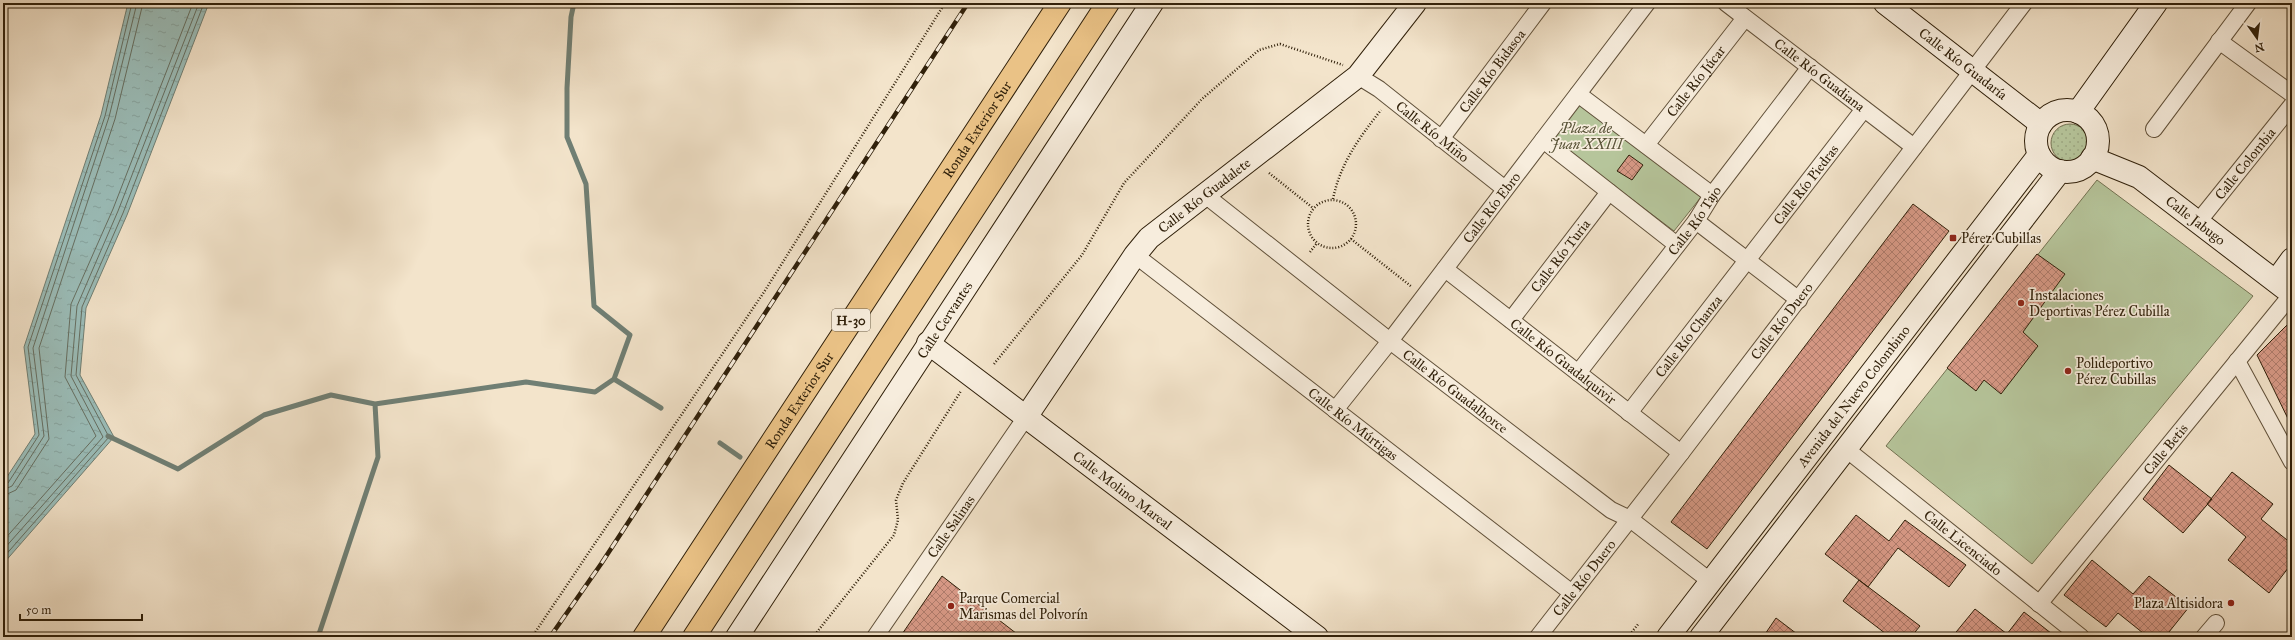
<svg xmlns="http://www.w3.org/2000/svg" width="2295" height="640" font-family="'IM FELL Great Primer',serif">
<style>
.grass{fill:url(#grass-dots);stroke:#737252}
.park{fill:#b6c59b;stroke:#737252}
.water{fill:url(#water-ripples);stroke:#707f74}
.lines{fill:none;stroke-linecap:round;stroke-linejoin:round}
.shore{stroke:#666f62;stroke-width:1}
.stream{stroke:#707f74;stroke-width:5}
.building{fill:url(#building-cross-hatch);stroke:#30200a}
.street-casing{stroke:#61513a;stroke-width:18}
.secondary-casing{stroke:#30200a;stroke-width:24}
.highway-casing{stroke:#30200a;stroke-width:24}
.path{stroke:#30200a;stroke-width:2.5;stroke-dasharray:1 2;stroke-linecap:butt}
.street{stroke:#f7eddd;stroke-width:16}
.secondary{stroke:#f7eddd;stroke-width:22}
.highway{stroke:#eac286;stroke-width:22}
.rail-casing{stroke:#30200a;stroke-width:4.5}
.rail{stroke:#f7eddd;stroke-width:3;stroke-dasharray:9;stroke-linecap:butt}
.poi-dot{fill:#8f2418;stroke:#f7eddd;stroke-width:1.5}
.labels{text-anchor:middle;stroke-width:3.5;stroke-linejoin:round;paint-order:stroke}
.shield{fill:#f7eddd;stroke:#6c5e49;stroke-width:1}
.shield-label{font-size:13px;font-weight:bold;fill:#30200a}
.street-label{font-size:14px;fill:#30200a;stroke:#f7eddd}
.park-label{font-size:14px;font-style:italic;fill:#585236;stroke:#f7eddd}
.poi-label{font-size:14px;fill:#30200a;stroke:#f7eddd;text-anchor:start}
</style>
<defs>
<pattern id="grass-dots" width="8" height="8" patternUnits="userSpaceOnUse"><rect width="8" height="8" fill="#b6c59b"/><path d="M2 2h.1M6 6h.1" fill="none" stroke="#9da984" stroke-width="1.8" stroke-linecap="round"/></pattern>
<pattern id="water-ripples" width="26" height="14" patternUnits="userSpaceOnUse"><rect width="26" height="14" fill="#9bbeba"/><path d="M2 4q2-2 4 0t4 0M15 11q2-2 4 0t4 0" fill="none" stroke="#86a39f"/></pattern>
<pattern id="building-cross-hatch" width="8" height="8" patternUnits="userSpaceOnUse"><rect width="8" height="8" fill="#d79986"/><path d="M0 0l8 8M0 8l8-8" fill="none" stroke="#af7c6c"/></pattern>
</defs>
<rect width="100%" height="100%" fill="#f3e4cb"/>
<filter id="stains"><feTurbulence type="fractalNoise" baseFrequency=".005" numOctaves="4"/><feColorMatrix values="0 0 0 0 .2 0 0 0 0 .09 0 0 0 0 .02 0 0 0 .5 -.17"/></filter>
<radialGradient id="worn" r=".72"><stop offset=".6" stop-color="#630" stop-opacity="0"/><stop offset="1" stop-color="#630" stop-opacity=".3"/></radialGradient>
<!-- grass -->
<path class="grass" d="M2051 143a19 19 0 1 1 38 0a19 19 0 1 1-38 0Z"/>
<!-- park -->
<path class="park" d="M1579,102l122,95 -27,34 -124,-94z
M2097,180l156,116 -221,268 -146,-118z"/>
<!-- water -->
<path class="water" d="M128,3h81l-82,212 -41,93 -6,67 34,62 -111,127v-81l32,-49 -11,-87 77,-232z"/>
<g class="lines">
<!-- shore -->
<path class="shore" d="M3,485l5,-2 31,-48 -11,-88 77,-231 27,-113
M3,490l9,-4 32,-50 -11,-88 76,-231 28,-114
M3,496l13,-6 33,-51 -10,-91 76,-229 28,-116
M3,541l93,-105 -31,-59 6,-73 42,-95 80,-206
M3,550l100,-113 -32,-61 6,-70 41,-95 81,-208
M3,558l106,-121 -33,-62 6,-68 41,-94 81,-210"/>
<!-- stream -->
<path class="stream" d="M614,379l47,29
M108,436l70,33 86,-54 67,-20 44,9 151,-22 69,10 19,-13 16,-44 -36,-29 -8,-122 -19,-47v-49l4,-71 3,-14
M720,443l20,14
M318,637l60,-180 -3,-53"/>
</g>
<!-- building -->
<path class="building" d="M1629,155l14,10 -11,15 -15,-9z
M1913,204l36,27 -242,318 -36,-27z
M2037,254l28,20 -42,58 15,14 -37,48 -17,-14 -8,11 -29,-23z
M2292,320v107l-35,-72z
M2169,465l43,34 -29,34 -40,-34z
M2232,472l41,32 -12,15 31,25v19l-23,30 -41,-33 18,-23 -39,-33z
M1856,515l33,26 16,-21 61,45 -17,22 -51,-39 -30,39 -43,-33z
M2092,560l41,34 16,-18 40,31 -24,30h-17l-30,-24 -12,14 -42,-32z
M942,576l79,61h-121z
M1859,580l61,46 -9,11h-21l-47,-36z
M1975,609l32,25 17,-22 32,25h-104z
M1776,618l25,19h-38z"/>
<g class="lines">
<!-- street casing -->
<g class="street-casing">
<g id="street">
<path id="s1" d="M1726,3l188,144"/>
<path d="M2219,41l73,53"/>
<path id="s2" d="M1358,76l21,13 126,100"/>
<path d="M1578,94l134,101"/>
<path d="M2154,129l94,-126"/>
<path id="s3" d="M1441,139l102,-136"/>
<path d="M1543,140l134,105"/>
<path id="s4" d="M1646,145l99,-127"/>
<path id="s5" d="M1205,195l185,146 221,169 19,9 80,62"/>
<path d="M1696,221l103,79"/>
<path id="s6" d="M2198,222l94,-117"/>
<path id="s7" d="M1135,255l437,338"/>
<path id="s8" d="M1445,269l236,184"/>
<path id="s9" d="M1511,320l98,-128"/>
<path d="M2237,361l55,101"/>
<path id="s10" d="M1578,373l118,-152 16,-26 98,-128"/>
<path id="s11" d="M1335,410l55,-69 257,-338"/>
<path id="s12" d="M1629,413l235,-304"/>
<path id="s13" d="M1846,449l235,188"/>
<path id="s14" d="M2039,604l253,-310"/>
<path id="s15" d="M875,637l151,-220"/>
<path id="s16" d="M1538,637l143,-184 343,-450"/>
<path d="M2204,637l12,-14"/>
</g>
</g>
<!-- secondary casing -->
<g class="secondary-casing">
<g id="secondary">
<path id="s17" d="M1885,3l156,121"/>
<circle cx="2067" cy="141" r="31"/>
<path d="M2078,112l78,-109"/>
<path id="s18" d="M2092,158l47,19 153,117"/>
<path d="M2276,281l16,-22"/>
<path id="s19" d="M928,343l389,294"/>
<path id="s20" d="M1026,417l109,-162 14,-17 209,-162 57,-73"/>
<path id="s21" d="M737,637l415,-634"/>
<path id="s22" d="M1668,637l371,-482"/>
<path d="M1701,637l359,-466"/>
</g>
</g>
<!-- highway casing -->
<g class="highway-casing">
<g id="highway">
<path id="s23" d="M644,637l416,-634"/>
<path d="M694,637l414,-634"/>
</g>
</g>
<!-- path -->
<path class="path" d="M1269,173l44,35
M1333,199c7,-35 26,-61 48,-89
M1308 224a24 24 0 1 1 48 0a24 24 0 1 1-48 0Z
M1351,239l61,48
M1310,252l7,-9
M994,364l88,-109 42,-72 78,-84 57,-49 21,-6 63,21
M532,637l234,-348 179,-286
M813,637l81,-102 4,-15 -2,-20 7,-17 58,-92
M1628,637l11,-14"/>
<!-- street -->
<use href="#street" class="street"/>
<!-- secondary -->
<use href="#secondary" class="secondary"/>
<!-- highway -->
<use href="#highway" class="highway"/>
<!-- rail casing -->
<g class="rail-casing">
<path id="rail" d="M550,637l51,-73 367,-561"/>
</g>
<!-- rail -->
<use href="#rail" class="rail"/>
</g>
<!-- markers -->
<g class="poi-dot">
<rect x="1949" y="234" width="8" height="8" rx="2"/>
<circle cx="2021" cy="303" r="4"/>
<circle cx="2068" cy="371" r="4"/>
<circle cx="2231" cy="603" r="4"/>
<circle cx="951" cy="606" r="4"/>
</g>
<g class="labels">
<!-- shield labels -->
<rect class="shield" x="832" y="309" width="38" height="22" rx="3"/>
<g class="shield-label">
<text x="851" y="325">H-30</text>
</g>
<!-- street labels -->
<g class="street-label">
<text dy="5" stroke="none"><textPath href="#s17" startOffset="99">Calle Río Guadaría</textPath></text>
<text dy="5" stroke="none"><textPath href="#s3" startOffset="85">Calle Río Bidasoa</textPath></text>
<text dy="5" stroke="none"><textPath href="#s1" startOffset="118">Calle Río Guadiana</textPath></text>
<text dy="5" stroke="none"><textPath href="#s4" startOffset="81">Calle Río Júcar</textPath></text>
<text dy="5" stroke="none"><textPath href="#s23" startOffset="607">Ronda Exterior Sur</textPath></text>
<text dy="5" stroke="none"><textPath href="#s2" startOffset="93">Calle Río Miño</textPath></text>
<text dy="5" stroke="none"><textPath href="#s6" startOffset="75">Calle Colombia</textPath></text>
<text dy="5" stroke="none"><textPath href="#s12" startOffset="289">Calle Río Piedras</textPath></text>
<text dy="5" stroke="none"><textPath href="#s20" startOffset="287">Calle Río Guadalete</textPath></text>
<text dy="5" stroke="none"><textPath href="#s11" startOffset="256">Calle Río Ebro</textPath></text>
<text dy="5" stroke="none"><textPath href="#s10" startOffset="192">Calle Río Tajo</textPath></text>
<text dy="5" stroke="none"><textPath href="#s18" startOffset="122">Calle Jabugo</textPath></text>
<text dy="5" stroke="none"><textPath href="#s9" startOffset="81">Calle Río Turia</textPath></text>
<text dy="5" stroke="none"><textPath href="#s21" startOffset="379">Calle Cervantes</textPath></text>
<text dy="5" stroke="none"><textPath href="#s16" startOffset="399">Calle Río Duero</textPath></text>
<text dy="5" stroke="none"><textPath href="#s12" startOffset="97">Calle Río Chanza</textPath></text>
<text dy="5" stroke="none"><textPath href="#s8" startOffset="150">Calle Río Guadalquivir</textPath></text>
<text dy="5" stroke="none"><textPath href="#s5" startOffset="318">Calle Río Guadalhorce</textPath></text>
<text dy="5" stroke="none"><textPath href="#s22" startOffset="304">Avenida del Nuevo Colombino</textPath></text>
<text dy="5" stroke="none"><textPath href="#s23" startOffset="283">Ronda Exterior Sur</textPath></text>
<text dy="5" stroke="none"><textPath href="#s7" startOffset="276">Calle Río Múrtigas</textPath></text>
<text dy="5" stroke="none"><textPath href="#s14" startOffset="200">Calle Betis</textPath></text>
<text dy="5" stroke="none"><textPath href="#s19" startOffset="244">Calle Molino Mareal</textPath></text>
<text dy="5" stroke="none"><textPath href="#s15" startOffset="134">Calle Salinas</textPath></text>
<text dy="5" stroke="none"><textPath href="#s13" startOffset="150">Calle Licenciado</textPath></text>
<text dy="5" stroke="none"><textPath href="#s16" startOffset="75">Calle Río Duero</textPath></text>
</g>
<!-- park labels -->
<g class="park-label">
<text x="1586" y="133">Plaza de<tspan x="1586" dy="16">Juan XXIII</tspan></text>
</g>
<!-- poi labels -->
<g class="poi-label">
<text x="1961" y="243">Pérez Cubillas</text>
<text x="2029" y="300">Instalaciones<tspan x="2029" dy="16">Deportivas Pérez Cubilla</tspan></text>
<text x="2076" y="368">Polideportivo<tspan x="2076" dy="16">Pérez Cubillas</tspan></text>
<text x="959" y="603">Parque Comercial<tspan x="959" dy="16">Marismas del Polvorín</tspan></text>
<text x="2223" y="608" text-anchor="end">Plaza Altisidora</text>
</g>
</g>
<!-- margin -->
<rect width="2295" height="640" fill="none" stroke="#f3e4cb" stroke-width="16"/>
<rect x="4" y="4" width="2287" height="632" fill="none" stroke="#30200a" stroke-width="2"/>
<rect x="8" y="8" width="2279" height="624" fill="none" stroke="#30200a"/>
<!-- north arrow -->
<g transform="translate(2257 38) rotate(166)" stroke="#f7eddd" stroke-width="3" paint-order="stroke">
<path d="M0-3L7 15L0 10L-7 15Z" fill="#30200a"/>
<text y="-6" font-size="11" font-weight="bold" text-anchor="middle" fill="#30200a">N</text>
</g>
<!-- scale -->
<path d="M20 614v6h122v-6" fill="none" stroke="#30200a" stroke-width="2"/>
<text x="26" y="614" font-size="12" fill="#30200a" stroke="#f7eddd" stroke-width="3" paint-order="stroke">50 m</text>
<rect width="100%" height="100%" filter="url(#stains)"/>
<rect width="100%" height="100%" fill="url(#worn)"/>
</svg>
